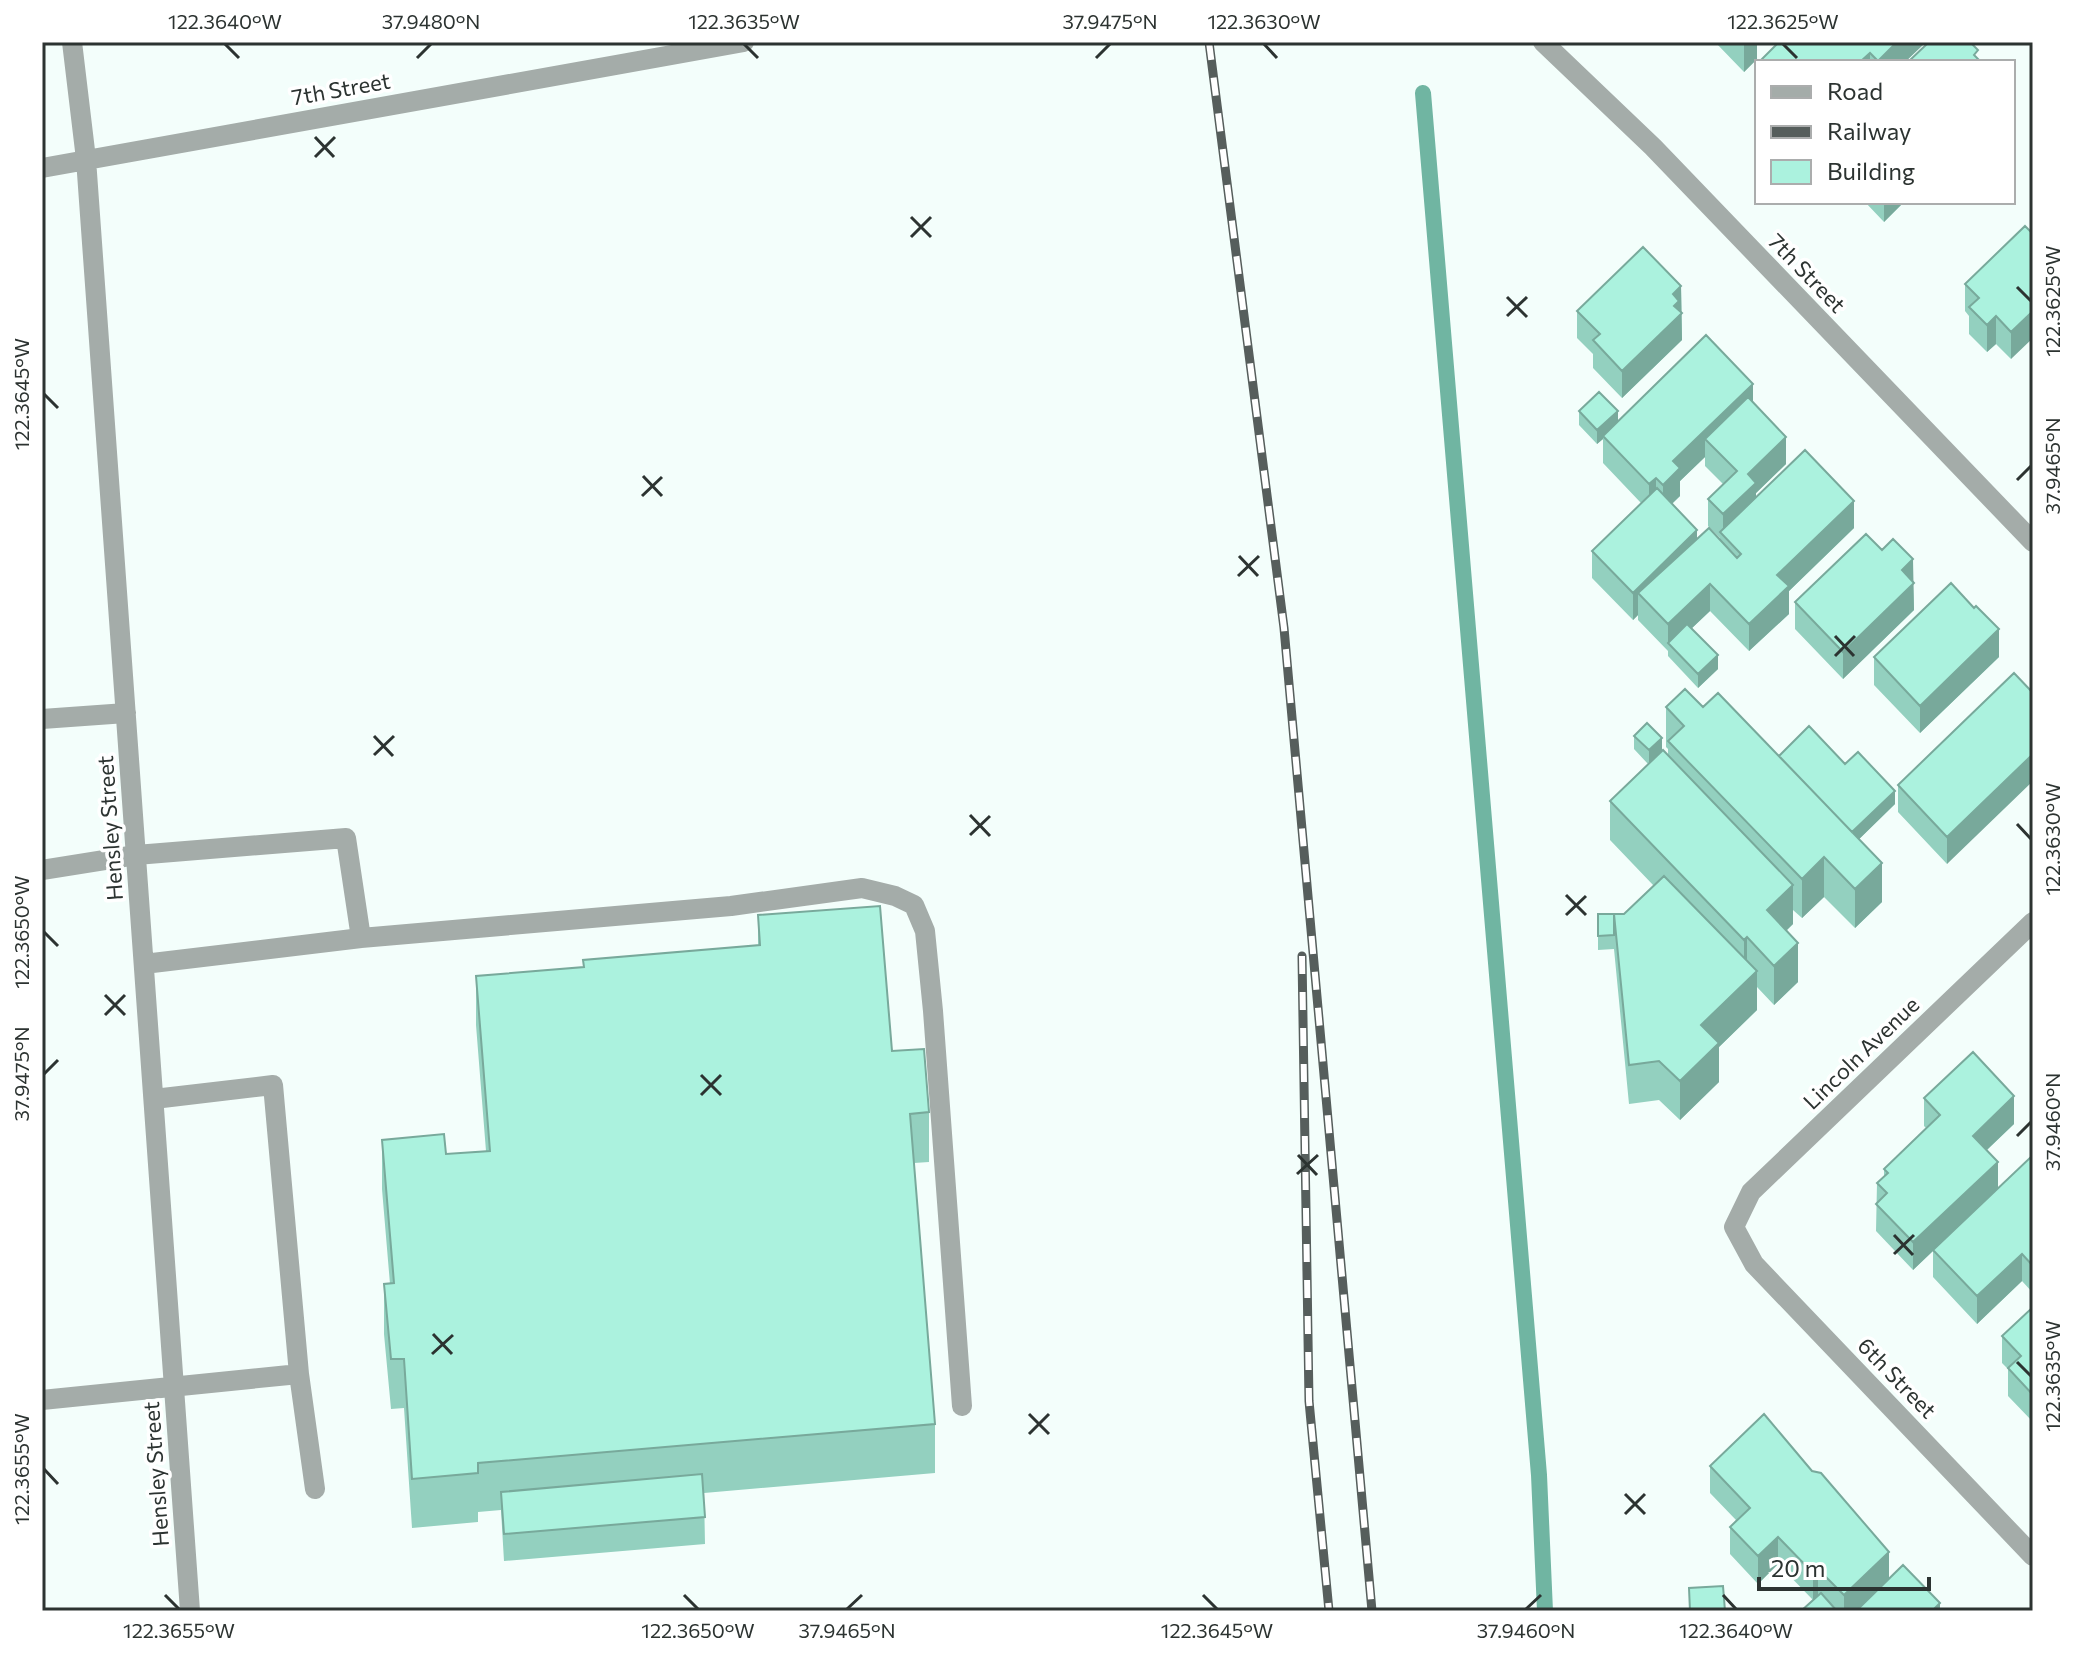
<svg xmlns="http://www.w3.org/2000/svg" width="2075" height="1653" font-family="Commissioner,sans-serif">
<style>
.lines{fill:none;stroke-linecap:round;stroke-linejoin:round}
.stream{stroke:#70b5a2;stroke-width:16}
.minor{stroke:#a4aca9;stroke-width:20}
.rail-casing{stroke:#565e5c;stroke-width:9}
.rail{stroke:#fff;stroke-width:6;stroke-dasharray:18;stroke-linecap:butt}
.wall{fill:#93d0bf;fill-rule:evenodd}
.shaded-wall{fill:#78a99b}
.building{fill:#abf2de;stroke:#78a99b;stroke-width:2}
.ticks{fill:none;stroke:#2c3331;stroke-width:3}
.labels{text-anchor:middle;stroke-width:7;stroke-linejoin:round;paint-order:stroke}
.street-label{font-size:22px;fill:#2c3331;stroke:#fff}
.neatline{fill:none;stroke:#2c3331;stroke-width:3}
.ticks-label{font-size:20px;text-anchor:middle;fill:#2c3331}
</style>
<rect width="100%" height="100%" fill="#f3fefb"/>
<g class="lines">
<!-- stream -->
<path class="stream" d="M1423,93l116,1382 6,136"/>
<!-- minor -->
<path class="minor" d="M72,42l14,117 104,1452
M1543,42l110,105 380,395
M42,168l702,-126
M42,719l84,-6
M42,870l94,-15 210,-17 15,100 -217,26
M2033,922l-282,270 -17,35 20,37 279,292
M361,938l370,-32 131,-18 33,8 19,9 11,26 8,80 29,395
M299,1374l16,115
M42,1400l257,-26 -26,-289 -119,14"/>
<!-- rail casing -->
<g class="rail-casing">
<path id="rail" d="M1209,42l75,586 88,983
M1302,956l7,445 20,210"/>
</g>
<!-- rail -->
<use href="#rail" class="rail"/>
</g>
<!-- wall -->
<path class="wall" d="M1715,42h42v17l-13,13z
M1779,42h147l-21,20h-143v-3z
M1865,202h39l-20,20z
M2033,234l-22,125 -15,-15 -9,8 -18,-18v-18l-4,-5v-27z
M1681,286l1,54 -60,58 -29,-30v-14l-16,-16v-27z
M1753,402l33,62 -30,29v4l98,31 -65,63v23l-40,37 -39,-40 -18,17 26,41 -20,19 -30,-32v-5l-30,-31v-5l-5,5 -41,-42v-27l49,-48 -38,-40v-24l-6,5 -18,-19v-14l39,10zM1705,457v9l18,18 -15,15v27l12,12v2l-23,-1 -25,-35 8,-8v-15z
M1913,582l1,28 -71,69 -48,-50v-27z
M1874,657h125l-79,76 -46,-48z
M2014,673l-67,191 -49,-52v-27z
M1666,707h37l76,49 66,8 50,40 -36,35 23,63 -27,26 -31,-31 -22,21 -9,-8v14l-6,6 11,52 -24,23 -17,-18v23l-38,37v35l-39,38 -21,-20 -30,4 -15,-155 -16,1v-36h26l30,-28 -44,-46v-39l38,-37 -14,-15v-13l34,19v-6l-2,-2z
M758,915l134,136 37,61v50l-15,1 21,261v49l-231,20 1,51 -201,17 -3,-51 -23,2v10l-66,6 -8,-120 -13,1 -7,-75v-50h6l-8,-95v-49l64,14 40,-3 -10,-126v-49l107,-9v-7l175,-15z
M1924,1098l90,26 -27,26 11,38 35,-33v138l-11,-12 -45,43 -44,-47v-26l-20,19 -37,-39 1,-48 7,-7v-7l42,-41 -2,-2z
M2033,1307v115l-25,-26v-27l-6,-6v-27z
M1764,1414l92,197h-55l12,-11 -35,-36 -20,20 -28,-30v-27l6,-7 -26,-27v-27z"/>
<!-- shaded-wall -->
<path class="shaded-wall" d="M1747,42h10v17l-13,13v-27z
M1897,42h29l-21,20h-27z
M1870,53v9h-10z
M1884,202h20l-20,20z
M1681,286l1,54 -60,58v-27l51,-77z
M2033,311v27l-22,21v-27z
M1996,316v28l-9,8v-27z
M1753,384v27l-48,28v18l-25,24v15l-17,16v-27l10,-24z
M1618,411v14l-15,11v3l-6,5v-14z
M1786,437v27l-30,29v17l-33,26v-22l25,-40z
M1656,478v27l-7,6v-27z
M1854,501v27l-65,63v23l-40,37v-27l28,-49z
M1697,530v28l-59,35v22l-5,5v-27z
M1913,559l1,51 -71,69v-27l59,-82z
M1710,584v27l-38,36 -4,-4v-19z
M1999,629v28l-79,76v-27z
M1718,655v14l-20,19v-14z
M1662,738v14l-13,12v-14z
M2033,754v27l-86,83v-27z
M1895,791v13l-48,47v-14z
M1824,857v40l-22,21v-39z
M1882,863v39l-27,26v-39z
M1793,885v39l-26,25v-39z
M1747,937v40l-3,2v-39z
M1798,943v39l-24,23v-39z
M1757,971v39l-38,37v35l-39,38v-39l21,-56z
M2014,1096v28l-41,39v-27z
M1998,1162v27l-85,81v-28z
M2022,1254v27l-45,43v-28z
M1778,1537v27l-20,20v-28z
M1889,1552v27l-33,32h-12v-16z
M1818,1569v27l-5,4v-27z
M1940,1603v8h-8z"/>
<!-- building -->
<path class="building" d="M1779,42h118l-19,19 -8,-8 -10,9h-95l-3,-3z
M1929,42h41l8,8 -4,5 7,7h-73z
M2025,226l8,8v77l-22,21 -15,-16 -9,9 -18,-18 10,-9 -14,-14z
M1643,247l38,39 -8,8 6,7 -5,5 8,7 -60,58 -29,-31 7,-6 -23,-23z
M1706,335l47,49 -80,77 7,7 -17,17 -7,-7 -7,6 -46,-48z
M1599,392l19,19 -21,19 -18,-19z
M1748,397l38,40 -38,37 8,9 -33,31 -15,-15 29,-28 -32,-32z
M1805,450l49,51 -77,74 12,11 -40,38 -39,-40 -42,40 -30,-31 71,-65 28,30 4,-4 -21,-22z
M1657,488l40,42 -64,63 -41,-42z
M1866,534l16,16 11,-11 20,20 -11,11 12,13 -71,69 -48,-50z
M1951,583l23,25 2,-2 23,23 -79,77 -46,-49z
M1687,624l31,31 -20,19 -30,-31z
M2014,673l19,20v61l-86,83 -49,-52z
M1685,689l18,18 15,-14 164,170 -27,26 -31,-32 -22,22 -134,-138 16,-15 -18,-19z
M1647,723l15,15 -13,12 -15,-14z
M1809,726l36,38 13,-12 37,39 -43,41 -73,-76z
M1663,750l130,135 -26,25 31,33 -24,23 -27,-29 -3,3 -134,-139z
M1664,876l93,95 -56,54 18,18 -39,38 -21,-20 -30,4 -15,-151h10z
M880,906l12,145 32,-2 5,63 -19,2 25,310 -457,39v10l-66,6 -8,-120h-13l-7,-75 10,-1 -12,-143 62,-6 2,20 44,-3 -14,-175 108,-9 -1,-7 177,-15 -2,-30z
M1598,914h16v21l-16,1z
M1973,1052l41,44 -41,40 25,26 -85,80 -37,-38 11,-11 -10,-10 11,-10 -4,-4 56,-54 -16,-17z
M2033,1155v111l-11,-12 -45,42 -44,-46z
M2033,1307v88l-25,-27 13,-12 -19,-20z
M1764,1414l48,57 9,2 68,79 -45,43 -26,-26 -5,4 -35,-36 -20,19 -28,-29 20,-19 -40,-42z
M702,1474l3,43 -201,17 -3,-42z
M1903,1565l37,38 -8,8h-76z
M1723,1586l2,25h-35l-1,-23z
M1821,1593l16,18h-36z"/>
<!-- ticks -->
<path class="ticks" d="M225,44l14,14M744,44l14,14M1264,44l13,14M1783,44l14,14M417,58l14,-14M1096,58l14,-14M315,137l19,20M315,157l20,-20M911,217l20,20M911,237l20,-20M2017,287l14,14M1507,297l20,20M1507,316l20,-19M44,394l14,14M643,476l19,20M2017,480l14,-14M642,496l20,-19M1239,556l19,20M1238,576l21,-20M1835,636l19,20M1835,656l20,-20M374,736l19,20M374,755l20,-19M970,815l20,21M2017,824l14,15M970,835l20,-19M1566,895l20,20M1566,915l20,-19M44,932l14,14M105,995l20,20M105,1015l20,-20M44,1074l14,-14M701,1075l20,20M701,1095l20,-20M2017,1136l14,-14M1298,1155l19,20M1297,1174l21,-19M1894,1235l19,20M1894,1254l20,-19M433,1334l19,20M432,1354l21,-19M2017,1362l14,14M1029,1414l20,20M1029,1434l20,-20M44,1469l14,15M1625,1494l20,20M1625,1514l20,-20M165,1595l14,14M684,1595l14,14M1203,1595l14,14M1723,1595l13,14M847,1609l15,-14M1526,1609l15,-14"/>
<g class="labels">
<!-- street labels -->
<g class="street-label">
<text transform="translate(341 89) rotate(-10)" y="8">7th Street</text>
<text transform="translate(1807 273) rotate(46)" y="8">7th Street</text>
<text transform="translate(110 828) rotate(-94)" y="8">Hensley Street</text>
<text transform="translate(1861 1053) rotate(-44)" y="8">Lincoln Avenue</text>
<text transform="translate(1897 1378) rotate(46)" y="8">6th Street</text>
<text transform="translate(156 1474) rotate(-94)" y="8">Hensley Street</text>
</g>
</g>
<!-- border -->
<rect width="2075" height="1653" fill="none" stroke="#ffffff" stroke-width="88"/>
<!-- legend -->
<rect x="1755" y="60" width="260" height="144" fill="#ffffff" stroke="#abadad" stroke-width="2"/>
<rect x="1771" y="86" width="40" height="12" fill="#a4aca9" stroke="#abadad" stroke-width="2"/>
<text x="1827" y="100" font-size="24" fill="#2c3331">Road</text>
<rect x="1771" y="126" width="40" height="12" fill="#565e5c" stroke="#abadad" stroke-width="2"/>
<text x="1827" y="140" font-size="24" fill="#2c3331">Railway</text>
<rect x="1771" y="160" width="40" height="24" fill="#abf2de" stroke="#abadad" stroke-width="2"/>
<text x="1827" y="180" font-size="24" fill="#2c3331">Building</text>
<!-- scale -->
<path d="M1759 1577v12h170v-12" fill="none" stroke="#2c3331" stroke-width="4"/>
<text x="1771" y="1577" font-size="24" fill="#2c3331" stroke="#ffffff" stroke-width="6" paint-order="stroke">20 m</text>
<rect x="44" y="44" width="1987" height="1565" class="neatline"/>
<g class="ticks-label">
<text x="225" y="29">122.3640°W</text>
<text x="431" y="29">37.9480°N</text>
<text x="744" y="29">122.3635°W</text>
<text x="1110" y="29">37.9475°N</text>
<text x="1264" y="29">122.3630°W</text>
<text x="1783" y="29">122.3625°W</text>
<text transform="translate(2053 301) rotate(-90)" y="7">122.3625°W</text>
<text transform="translate(22 394) rotate(-90)" y="7">122.3645°W</text>
<text transform="translate(2053 466) rotate(-90)" y="7">37.9465°N</text>
<text transform="translate(2053 839) rotate(-90)" y="7">122.3630°W</text>
<text transform="translate(22 932) rotate(-90)" y="7">122.3650°W</text>
<text transform="translate(22 1074) rotate(-90)" y="7">37.9475°N</text>
<text transform="translate(2053 1122) rotate(-90)" y="7">37.9460°N</text>
<text transform="translate(2053 1376) rotate(-90)" y="7">122.3635°W</text>
<text transform="translate(22 1469) rotate(-90)" y="7">122.3655°W</text>
<text x="179" y="1638">122.3655°W</text>
<text x="698" y="1638">122.3650°W</text>
<text x="847" y="1638">37.9465°N</text>
<text x="1217" y="1638">122.3645°W</text>
<text x="1526" y="1638">37.9460°N</text>
<text x="1736" y="1638">122.3640°W</text>
</g>
</svg>
